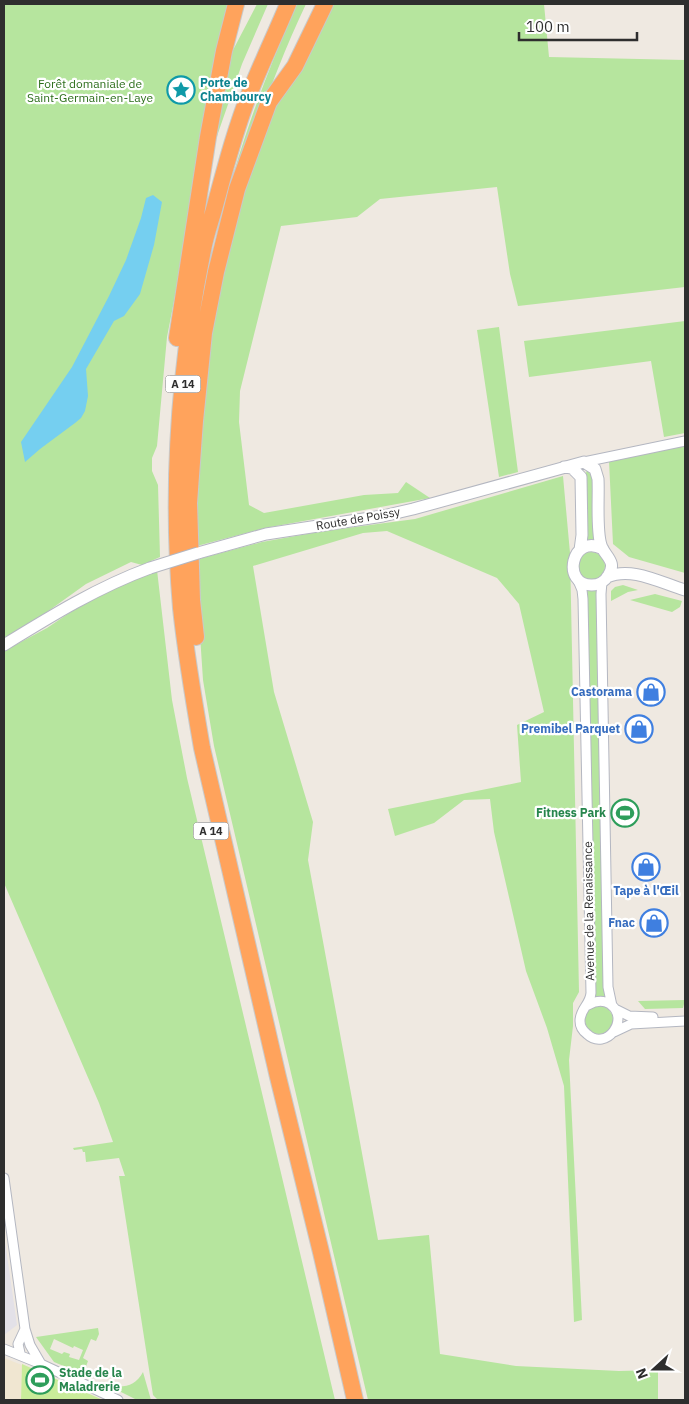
<svg xmlns="http://www.w3.org/2000/svg" width="689" height="1404" font-family="'IBM Plex Sans',sans-serif">
<style>
.industrial{fill:#e3e1e8}
.education{fill:#f0e6d1}
.green{fill:#b6e59e;fill-rule:evenodd}
.pitch{fill:#c9ec9a}
.water{fill:#75cff0}
.lines{fill:none;stroke-linecap:round;stroke-linejoin:round}
.minor-casing{stroke:#b4b7c1;stroke-width:11}
.tertiary-casing{stroke:#b4b7c1;stroke-width:13}
.motorway-casing{stroke:#c9c9c9;stroke-width:18}
.minor{stroke:#fff;stroke-width:9}
.tertiary{stroke:#fff;stroke-width:11}
.motorway{stroke:#ffa35c;stroke-width:16}
.tertiary-bridge-casing{stroke:#b4b7c1;stroke-width:13;stroke-linecap:butt}
.tertiary-bridge{stroke:#fff;stroke-width:11}
.labels{text-anchor:middle;stroke-width:4.5;stroke-linejoin:round;paint-order:stroke}
.shield{fill:#fff;stroke:#6d6d6d;stroke-width:1}
.shield-label{font-size:11px;font-weight:bold;fill:#2e2e2e}
.culture-label{font-size:12px;font-weight:bold;fill:#0d838f;stroke:#fff;text-anchor:start}
.park-label{font-size:12px;fill:#2c6e1b;stroke:#fff}
.street-label{font-size:12px;fill:#2e2e2e;stroke:#fff}
.shop-label{font-size:12px;font-weight:bold;fill:#366cbe;stroke:#fff;text-anchor:end}
.leisure-label{font-size:12px;font-weight:bold;fill:#27864d;stroke:#fff;text-anchor:end}
</style>
<rect width="100%" height="100%" fill="#efe9e1"/>
<!-- industrial -->
<path class="industrial" d="M4,1234l13,91 -13,10z"/>
<!-- education -->
<path class="education" d="M4,1358l18,7 -1,35h-17z"/>
<!-- green -->
<path class="green" d="M4,4h228l-65,333 -10,109 -5,12v13l6,14 2,72 -18,8 -11,-3 -45,22 -46,33 -36,21z
M257,4h11l-26,60 -34,98 24,-110z
M297,4h9c-37,78 -63,161 -91,243 18,-84 47,-165 82,-243z
M332,4h212l5,53 136,3v227l-167,19 -8,-32 -13,-87 -117,12 -23,18 -76,9 -41,165 -1,31 10,83 15,8 100,-18 34,-2 8,-11 24,16 -165,30 -72,19 9,-169 29,-152 43,-125 34,-43z
M685,321v112l-21,4 -13,-76 -122,16 -5,-36z
M499,327l19,145 -19,5 -22,-147z
M685,444v129l-56,-16 -16,-13 -4,-83z
M587,470l8,10 2,62h-12l-1,-63z
M563,476l7,77 9,439 -6,11v23l-4,34 13,260 -8,2 -10,-236 -17,-58 -21,-57 -32,-139 -4,-33 -26,1 -30,23 -39,13 -7,-27 133,-27 -4,-57 27,-13 -25,-108 -22,-26 -110,-47 -24,2 -110,33 21,126 39,130 -5,38 70,380 51,-5 11,119 76,12 103,5 39,-1v30h-290l-154,-654 -11,-66 -8,-120 67,-18 56,-10 97,-13z
M577 566a14 14 0 1 1 28 0a14 14 0 1 1-28 0Z
M157,570l15,130 15,78 148,622h-177l-5,-5 -34,-219h6l-6,-18 -33,4 -1,-10h-2l-1,-3 -8,1 -1,-2 40,-6 -14,-39 -95,-220v-232l43,-23 40,-27 35,-18z
M585,585h11l9,412h-11z
M623,585l15,5 -10,2 -17,9v-10l4,-4z
M655,594l27,7 -2,6 -8,5 -42,-12z
M685,1000l-2,8 -38,1 -7,-8z
M585 1020a14 14 0 1 1 28 0a14 14 0 1 1-28 0Z
M98,1328l1,6 -3,7 -5,-2 -8,19 5,3 -3,8 -7,3 -24,-10 -18,-25zM54,1339l19,9 1,-2 9,4 -4,10 -10,-3 1,-3 -6,-2 -2,2 -12,-5z
M143,1372l8,28h-14l-24,-12 -1,-2c14,2 24,-1 31,-14z"/>
<!-- pitch -->
<path class="pitch" d="M22,1364l81,36h-82z"/>
<!-- water -->
<path class="water" d="M153,195l9,7 -8,43 -14,49 -16,22 -10,5 -28,48 2,27 -3,15 -4,7 -6,5 -35,26 -15,13 -4,-20 51,-75 37,-71 17,-36 15,-42 5,-20z"/>
<g class="lines">
<!-- minor casing -->
<g class="minor-casing">
<path id="minor" d="M584,462l101,-21
M577,578l5,12 1,9 8,394c-1,12 -11,16 -11,28 0,5 3,10 7,13 19,18 44,-15 23,-30 -8,-5 -15,-3 -22,1
M602,582l-1,12 7,393 4,19
M615,1009l14,7 24,1
M614,1032l17,-8 54,-3
M4,1178l21,151 5,16 11,19
M4,1349l37,15 77,36
M20,1353l-2,-9 7,-15"/>
</g>
<!-- tertiary casing -->
<g class="tertiary-casing">
<path id="tertiary" d="M564,467l8,1 9,9 1,58 -2,15
M198,553l68,-19 117,-18 30,-7 171,-47 11,7 3,10c1,17 -2,51 3,66 3,11 17,16 7,31 -3,5 -9,9 -16,9 -31,1 -21,-53 11,-36
M607,577c25,-11 54,6 78,13
M4,645c47,-29 94,-58 146,-77"/>
</g>
<!-- motorway casing -->
<g class="motorway-casing">
<path id="motorway" d="M288,4c-12,29 -26,58 -38,88 -14,35 -24,73 -34,110 -4,16 -10,31 -13,48 -24,117 -32,239 -22,358 5,47 13,94 21,140l76,329 43,175 34,148
M177,338l31,-201 16,-86 12,-47
M196,637l-4,-37 -3,-97 6,-82 9,-88 12,-61 21,-83 32,-87 26,-36 30,-62"/>
</g>
<!-- minor -->
<use href="#minor" class="minor"/>
<!-- tertiary -->
<use href="#tertiary" class="tertiary"/>
<!-- motorway -->
<use href="#motorway" class="motorway"/>
<!-- tertiary-bridge casing -->
<g class="tertiary-bridge-casing">
<path id="tertiary-bridge" d="M150,568l48,-15"/>
</g>
<!-- tertiary-bridge -->
<use href="#tertiary-bridge" class="tertiary-bridge"/>
</g>
<!-- icons -->
<defs>
<g id="sight-ring" transform="scale(1.4375)"><circle r="9.5" fill="#fff" stroke="#0f9aa8" stroke-width="1.5"/><path d="M0-6L1.8-2.2L6-1.7L2.9 1.2L3.7 5.4L0 3.3L-3.7 5.4L-2.9 1.2L-6-1.7L-1.8-2.2Z" fill="#0f9aa8"/></g>
<g id="shop-ring" transform="scale(1.4375)"><circle r="9.5" fill="#fff" stroke="#3f7fe0" stroke-width="1.5"/><path d="M-5-2.5h2.3a2.7 3.5 0 0 1 5.4 0H5L5.5 6h-11ZM-1.5-2.5h3a1.5 2.3 0 0 0-3 0Z" fill="#3f7fe0"/></g>
<g id="stadium-ring" transform="scale(1.4375)"><circle r="9.5" fill="#fff" stroke="#2e9e5b" stroke-width="1.5"/><path d="M0-5a6.5 5 0 1 0 0 10a6.5 5 0 1 0 0-10ZM-3.5-1.8h7v3.6h-7Z" fill="#2e9e5b"/></g>
</defs>
<g fill-rule="evenodd">
<use href="#sight-ring" x="181" y="90"/>
<use href="#shop-ring" x="651" y="692"/>
<use href="#shop-ring" x="639" y="729"/>
<use href="#stadium-ring" x="625" y="813"/>
<use href="#shop-ring" x="646" y="867"/>
<use href="#shop-ring" x="654" y="923"/>
<use href="#stadium-ring" x="40" y="1380"/>
</g>
<g class="labels">
<!-- shield labels -->
<g class="shield">
<rect x="165.5" y="375.5" width="35" height="17" rx="4"/>
<rect x="193.5" y="822.5" width="35" height="17" rx="4"/>
</g>
<g class="shield-label">
<text x="183" y="388">A 14</text>
<text x="211" y="835">A 14</text>
</g>
<!-- culture labels -->
<g class="culture-label">
<text x="200" y="87">Porte de<tspan x="200" dy="14">Chambourcy</tspan></text>
</g>
<!-- park labels -->
<g class="park-label">
<text x="90" y="88">Forêt domaniale de<tspan x="90" dy="14">Saint-Germain-en-Laye</tspan></text>
</g>
<!-- street labels -->
<g class="street-label">
<text transform="translate(358 519) rotate(-10)" y="4">Route de Poissy</text>
<text transform="translate(589 911) rotate(-91)" y="4">Avenue de la Renaissance</text>
</g>
<!-- shop labels -->
<g class="shop-label">
<text x="632" y="696">Castorama</text>
<text x="620" y="733">Premibel Parquet</text>
<text x="646" y="895" text-anchor="middle">Tape à l'Œil</text>
<text x="635" y="927">Fnac</text>
</g>
<!-- leisure labels -->
<g class="leisure-label">
<text x="606" y="817">Fitness Park</text>
<text x="59" y="1377" text-anchor="start">Stade de la<tspan x="59" dy="14">Maladrerie</tspan></text>
</g>
</g>
<!-- border -->
<rect width="689" height="1404" fill="none" stroke="#2e2e2e" stroke-width="10"/>
<!-- north arrow -->
<g transform="translate(654 1369) rotate(249)" stroke="#ffffff" stroke-width="4" paint-order="stroke">
<path d="M0-4L9 19L0 12L-9 19Z" fill="#2e2e2e"/>
<text y="-8" font-size="14" font-weight="bold" text-anchor="middle" fill="#2e2e2e">N</text>
</g>
<!-- scale -->
<path d="M519 32v8h118v-8" fill="none" stroke="#2e2e2e" stroke-width="2.5"/>
<text x="526" y="32" font-size="15" fill="#2e2e2e" stroke="#ffffff" stroke-width="4" paint-order="stroke">100 m</text>
</svg>
